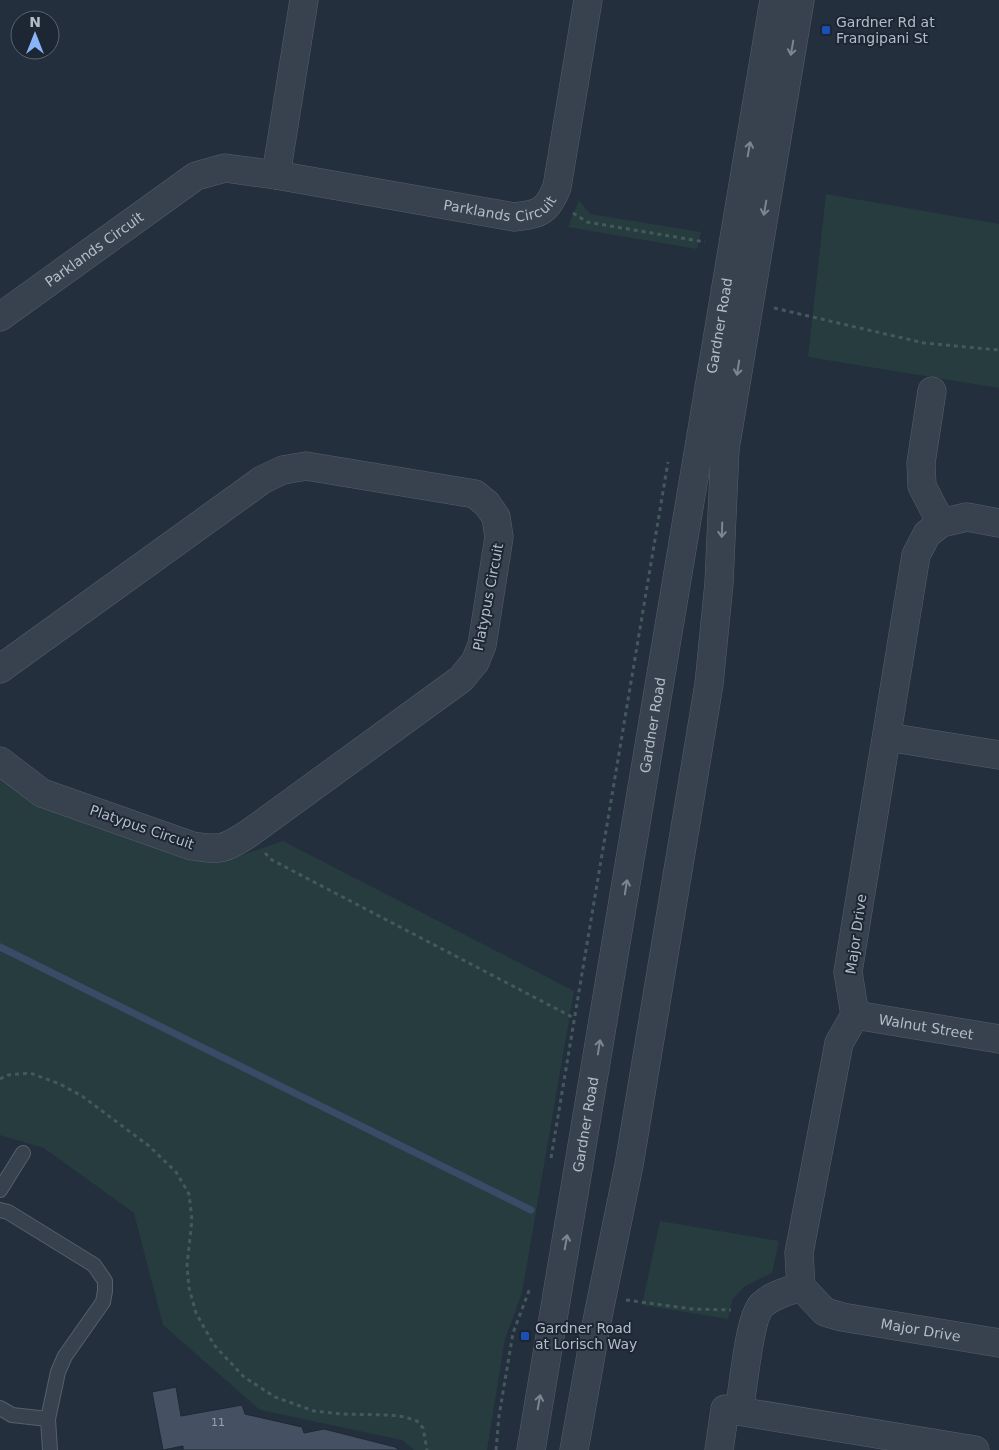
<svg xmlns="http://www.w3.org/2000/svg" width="999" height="1450" viewBox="0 0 999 1450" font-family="'DejaVu Sans',sans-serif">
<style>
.green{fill:#263c3f}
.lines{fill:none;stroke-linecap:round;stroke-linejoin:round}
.stream{stroke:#394c67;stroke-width:7}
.building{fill:#455162;stroke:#1f2835}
.service-casing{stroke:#565f6c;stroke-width:16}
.minor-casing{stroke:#565f6c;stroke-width:29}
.tertiary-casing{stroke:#565f6c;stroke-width:29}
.path{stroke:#44595c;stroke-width:3;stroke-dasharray:4 4;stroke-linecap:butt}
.service{stroke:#38414e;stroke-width:14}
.minor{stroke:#38414e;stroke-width:28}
.tertiary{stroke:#38414e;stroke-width:28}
.oneway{stroke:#7c8592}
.transit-dot{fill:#1a4fb4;stroke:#1d2633;stroke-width:2}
.labels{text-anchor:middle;stroke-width:4;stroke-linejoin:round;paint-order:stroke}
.number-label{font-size:11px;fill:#98a1af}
.poi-label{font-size:14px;fill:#b4bcc9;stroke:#1d2633;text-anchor:start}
.street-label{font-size:14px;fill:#b4bcc9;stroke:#1d2633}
</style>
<rect width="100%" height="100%" fill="#242f3e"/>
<!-- green -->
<path class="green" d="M826,194L999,224V388L808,357Z
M579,200L590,214L701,232L697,249L568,227Z
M0,775L228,860L283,841L574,991L522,1293L505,1339L487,1450H414L402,1440L260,1410L163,1325L134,1213L44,1148L0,1135Z
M660,1221L779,1241L772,1273L745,1286L732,1300L728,1319L642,1305Z"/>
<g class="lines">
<!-- stream -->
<path class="stream" d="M0,947L531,1210"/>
</g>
<!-- building -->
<path class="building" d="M176,1387L181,1416L242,1405L245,1414L302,1427L304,1433L324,1429L395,1447L399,1450H183V1446L163,1450L152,1392Z"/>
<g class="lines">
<!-- service casing -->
<g class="service-casing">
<path id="service" d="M0,1190L23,1153
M0,1210L8,1212L94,1265L105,1281V1291L103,1302L65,1356L58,1372L48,1419L50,1450
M0,1408L12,1415L48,1419"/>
</g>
<!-- minor casing -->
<g class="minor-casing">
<g id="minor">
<path d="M276,175L304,0"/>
<path id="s1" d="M0,317L196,176L225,168L276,175L514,217C540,214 547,212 557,187L588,0"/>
<path d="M932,391L921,463L922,486L941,523"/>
<path id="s2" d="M999,523L967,517L941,523L927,534L916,555L848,972L855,1015L839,1043L799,1253L801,1287L825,1312L842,1317L999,1343"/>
<path d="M0,669L262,480L283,470L306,466L475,494L487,504L496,517L499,537L482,645L475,662L461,679L248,834C223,850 221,850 192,846L42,793L0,761"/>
<path d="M887,737L999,755"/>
<path id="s3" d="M855,1015L999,1039"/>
<path d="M739,1411C743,1391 749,1317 762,1305C772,1295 788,1291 801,1287"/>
<path d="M719,1450L725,1409L975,1450"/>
</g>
</g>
<!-- tertiary casing -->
<g class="tertiary-casing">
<g id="tertiary">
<path id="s4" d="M531,1450L774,0"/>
<path d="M574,1450L597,1321L629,1165L709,684L719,583L725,449L800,0"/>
</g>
</g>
<!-- path -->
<path class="path" d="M573,213L587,222L705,242
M774,308L924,343L999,350
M265,853L272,860L574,1018
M0,1079L8,1075L30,1073L60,1084L82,1096L149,1146L176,1172L189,1194L192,1220L187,1265L189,1288L196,1313L214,1345L244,1377L275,1397L314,1411L341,1414L389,1415L405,1417L417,1421L423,1428L427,1450
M551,1158L668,462
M626,1300L692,1309L731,1310
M496,1450L499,1416L513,1333L530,1288"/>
<!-- service -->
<use href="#service" class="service"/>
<!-- minor -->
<use href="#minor" class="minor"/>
<!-- tertiary -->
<use href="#tertiary" class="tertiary"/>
</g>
<!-- one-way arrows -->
<defs><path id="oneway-shaft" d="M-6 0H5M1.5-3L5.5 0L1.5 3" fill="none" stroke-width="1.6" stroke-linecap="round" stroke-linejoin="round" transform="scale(1.25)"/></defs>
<g class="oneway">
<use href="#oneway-shaft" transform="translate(792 48) rotate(100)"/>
<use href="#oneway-shaft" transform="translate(749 149) rotate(-80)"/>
<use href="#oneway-shaft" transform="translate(765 208) rotate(100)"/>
<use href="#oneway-shaft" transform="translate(738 368) rotate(99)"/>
<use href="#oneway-shaft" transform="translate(722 530) rotate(92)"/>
<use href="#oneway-shaft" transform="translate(626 887) rotate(-81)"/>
<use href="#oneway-shaft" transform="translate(599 1047) rotate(-81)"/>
<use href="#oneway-shaft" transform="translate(566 1242) rotate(-80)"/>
<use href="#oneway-shaft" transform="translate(539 1402) rotate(-80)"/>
</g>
<!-- markers -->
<g class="transit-dot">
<rect x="821" y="25" width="10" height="10" rx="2.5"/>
<rect x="520" y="1331" width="10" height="10" rx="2.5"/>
</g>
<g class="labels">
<!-- number labels -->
<g class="number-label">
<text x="218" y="1426">11</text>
</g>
<!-- poi labels -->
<g class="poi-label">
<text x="836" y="27">Gardner Rd at<tspan x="836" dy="16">Frangipani St</tspan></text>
<text x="535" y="1333">Gardner Road<tspan x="535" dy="16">at Lorisch Way</tspan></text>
</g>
<!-- street labels -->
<g class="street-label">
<text dy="5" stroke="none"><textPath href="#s1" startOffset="552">Parklands Circuit</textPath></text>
<text dy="5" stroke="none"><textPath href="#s1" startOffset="116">Parklands Circuit</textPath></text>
<text dy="5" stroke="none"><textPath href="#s4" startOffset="1140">Gardner Road</textPath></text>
<text transform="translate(488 597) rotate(-79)" y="5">Platypus Circuit</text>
<text dy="5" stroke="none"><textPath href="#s4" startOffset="735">Gardner Road</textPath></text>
<text transform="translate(142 827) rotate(19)" y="5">Platypus Circuit</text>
<text transform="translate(856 934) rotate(-82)" y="5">Major Drive</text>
<text dy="5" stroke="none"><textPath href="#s3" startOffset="72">Walnut Street</textPath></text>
<text dy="5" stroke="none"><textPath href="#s4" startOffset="330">Gardner Road</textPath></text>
<text dy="5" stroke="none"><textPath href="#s2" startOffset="979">Major Drive</textPath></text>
</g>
</g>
<!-- north arrow -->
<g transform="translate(35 35)"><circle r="24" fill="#1d2633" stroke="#59626f"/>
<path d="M0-4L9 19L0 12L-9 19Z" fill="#8ab4f8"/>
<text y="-8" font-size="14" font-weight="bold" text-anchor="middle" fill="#b4bcc9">N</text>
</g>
</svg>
